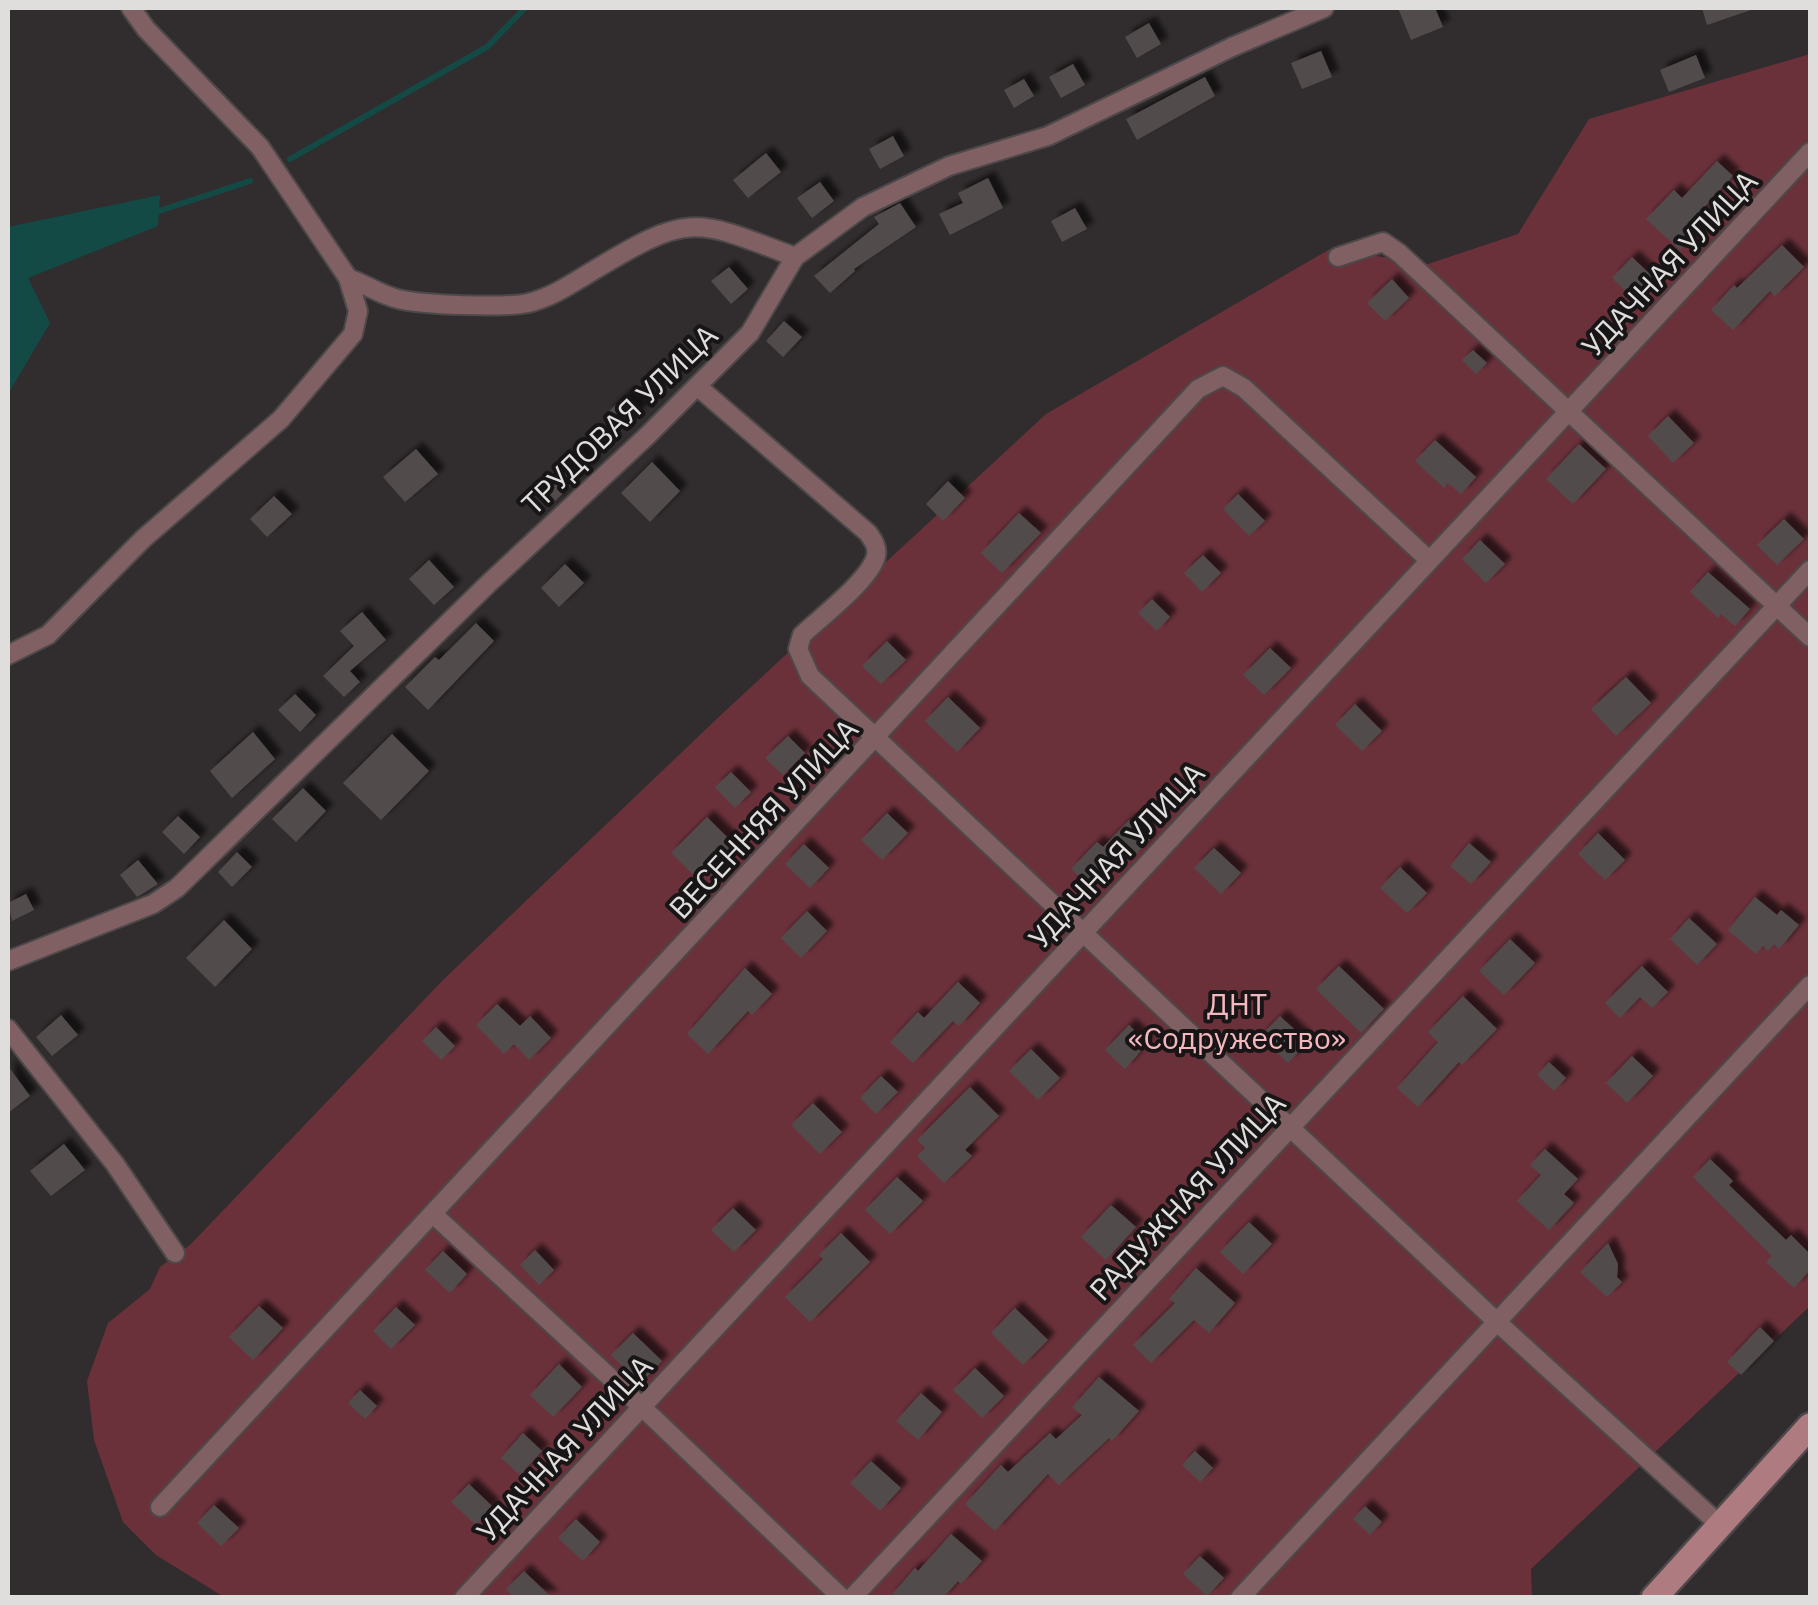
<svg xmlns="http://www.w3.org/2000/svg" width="1818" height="1605" viewBox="0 0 1818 1605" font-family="'IBM Plex Sans',sans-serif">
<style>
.green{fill:#6b313b}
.water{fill:#144a45}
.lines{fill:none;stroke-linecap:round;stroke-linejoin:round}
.stream{stroke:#144a45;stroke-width:6}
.building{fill:#514c4c;filter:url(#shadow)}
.street-casing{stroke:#4d4849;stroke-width:22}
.secondary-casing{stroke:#4d4849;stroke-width:30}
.street{stroke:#806063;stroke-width:18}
.secondary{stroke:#ae7b81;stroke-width:25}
.labels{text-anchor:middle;stroke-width:8;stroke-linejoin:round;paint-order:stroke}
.street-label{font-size:30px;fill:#e0dddd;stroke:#171515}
.park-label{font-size:30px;fill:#f5b6bd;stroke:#171515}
</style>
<defs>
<filter id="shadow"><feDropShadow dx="7" dy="-7" stdDeviation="2.5" flood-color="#0009"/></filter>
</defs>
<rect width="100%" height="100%" fill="#312c2d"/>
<!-- green -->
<path class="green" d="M1810,54V1306L1531,1569L1532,1597H224L156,1555L123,1522L94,1440L87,1381L108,1323L150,1289L160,1267L191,1244L443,980L724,712L1046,414L1330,249L1428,264L1518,234L1589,119Z"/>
<!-- water -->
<path class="water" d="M160,195L158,226L28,278L50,323L8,394V227Z"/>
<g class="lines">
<!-- stream -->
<path class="stream" d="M290,159L487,47L525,8
M159,211L250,181"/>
</g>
<!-- building -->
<path class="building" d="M1398,8H1435L1443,27L1411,40Z
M1702,8H1750L1751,10L1707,25Z
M1149,23L1161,44L1137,58L1125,37Z
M1321,51L1332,77L1302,89L1291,63Z
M1696,55L1705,78L1669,92L1660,70Z
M1073,64L1085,85L1061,98L1049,77Z
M1205,77L1215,96L1137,140L1126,119Z
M1024,79L1034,96L1014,108L1004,90Z
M893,136L904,156L880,169L869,149Z
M766,153L781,172L748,198L733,180Z
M1717,161L1733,176L1699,213L1707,221L1680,250L1646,219L1674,190L1682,198Z
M988,178L1003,208L950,235L939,214L963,203L958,193Z
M820,182L834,201L812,218L797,198Z
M900,203L916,227L854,269L855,271L830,293L814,276L879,224L874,217Z
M1075,208L1087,229L1062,242L1051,221Z
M1782,245L1804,267L1775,296L1770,291L1733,330L1711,310L1734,285L1737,288Z
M1632,257L1656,280L1636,301L1612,278Z
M729,267L748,289L731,304L711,281Z
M1392,279L1409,298L1385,321L1367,303Z
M784,321L802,337L783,357L766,341Z
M1473,350L1487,363L1476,374L1462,360Z
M627,394L642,409L622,430L606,414Z
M1668,416L1694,443L1673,463L1648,436Z
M1435,440L1476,477L1461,494L1448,483L1444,488L1415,461Z
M1579,444L1606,469L1573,504L1546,479Z
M576,446L593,464L554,502L539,487Z
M416,449L438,474L405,502L383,477Z
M652,462L680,491L650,522L621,493Z
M948,481L965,498L943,521L926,504Z
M1238,494L1265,521L1249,536L1223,509Z
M274,496L292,514L267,537L250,519Z
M1019,513L1041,533L1002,573L981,553Z
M1784,519L1804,539L1777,565L1757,545Z
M1480,540L1505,564L1486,583L1462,559Z
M1203,555L1221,573L1202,592L1184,573Z
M429,560L454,587L434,605L409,579Z
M565,564L584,583L559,607L541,588Z
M1708,572L1750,609L1735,626L1721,614L1718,618L1690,592Z
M1152,599L1170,617L1157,631L1138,613Z
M362,612L386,640L350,671L360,682L344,697L323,676L354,646L340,631Z
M476,623L494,641L428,710L405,687L435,657L439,660Z
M887,641L906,660L881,684L862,666Z
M1270,648L1291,668L1264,695L1243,675Z
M1626,677L1651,703L1616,736L1591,709Z
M295,694L316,715L300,732L278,710Z
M948,697L980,728L957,752L925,721Z
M1355,704L1382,731L1362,751L1335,725Z
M253,732L275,759L232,798L210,771Z
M392,734L429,771L381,820L343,783Z
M788,736L805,753L783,775L765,758Z
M731,772L751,792L735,808L715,787Z
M303,788L326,811L296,842L272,819Z
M887,813L908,833L882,860L861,840Z
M178,816L200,837L184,854L162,832Z
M707,817L734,844L699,880L671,853Z
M1129,820L1150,839L1135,855L1129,850L1092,888L1071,869L1097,842L1103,847Z
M1598,833L1625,860L1605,880L1578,854Z
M1469,843L1491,862L1471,884L1450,866Z
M804,844L829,868L810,888L785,864Z
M1214,848L1241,873L1221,894L1194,868Z
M237,852L252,867L232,887L218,872Z
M138,860L158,884L137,897L120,875Z
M1400,867L1427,893L1407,913L1380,888Z
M26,894L34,910L12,921L8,903Z
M1755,897L1777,915L1781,910L1799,925L1779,949L1774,944L1768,951L1763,946L1756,954L1728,930Z
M807,911L827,931L801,958L781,938Z
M1689,918L1717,944L1697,965L1670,939Z
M224,920L252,949L215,987L186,958Z
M1510,939L1535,963L1504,995L1479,971Z
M1339,966L1384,1009L1361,1033L1316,989Z
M1642,966L1668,992L1652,1008L1640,997L1620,1018L1605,1003Z
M745,968L772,994L752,1015L748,1011L708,1054L687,1034Z
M958,982L980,1003L959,1026L953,1021L913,1063L890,1042L918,1012L924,1018Z
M1463,996L1497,1029L1462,1065L1459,1062L1418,1107L1397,1088L1438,1042L1428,1032Z
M497,1004L520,1026L530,1016L551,1038L529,1060L514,1044L504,1054L476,1025Z
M61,1015L78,1035L52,1056L36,1037Z
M1280,1016L1308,1042L1288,1063L1260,1037Z
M1129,1025L1148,1043L1125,1069L1105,1050Z
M436,1027L455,1046L441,1060L422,1041Z
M1031,1049L1060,1078L1038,1100L1009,1071Z
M1632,1056L1653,1076L1627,1103L1606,1083Z
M1549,1062L1566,1078L1554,1091L1537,1075Z
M8,1066L30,1096L8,1113Z
M881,1076L898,1092L876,1114L860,1098Z
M970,1087L999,1116L965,1150L972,1156L944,1183L917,1156L925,1148L917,1140Z
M813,1103L842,1132L820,1154L791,1125Z
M64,1144L85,1170L51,1196L30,1171Z
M1545,1149L1578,1179L1564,1194L1574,1203L1549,1230L1517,1201L1541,1175L1530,1165Z
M1710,1159L1733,1181L1729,1185L1786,1240L1791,1235L1810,1254V1270L1794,1288L1766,1262L1772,1256L1693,1177Z
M897,1177L923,1201L890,1234L865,1210Z
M1111,1205L1136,1227L1106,1260L1081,1237Z
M733,1208L756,1230L734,1252L711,1230Z
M1249,1222L1272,1244L1243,1274L1220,1252Z
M841,1233L870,1262L810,1322L785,1297L823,1259L819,1255Z
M1608,1243L1618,1264L1617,1277L1622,1282L1607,1297L1580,1272Z
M535,1250L554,1270L539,1285L520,1265Z
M443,1251L467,1274L450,1293L425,1270Z
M1196,1268L1235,1303L1209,1333L1194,1320L1151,1363L1133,1345L1175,1303L1169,1299Z
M259,1306L283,1328L253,1360L229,1337Z
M396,1307L415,1325L391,1349L373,1331Z
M1015,1308L1048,1340L1023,1365L991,1333Z
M1760,1327L1774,1341L1741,1375L1727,1362Z
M633,1333L662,1361L640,1384L611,1355Z
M559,1364L582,1387L553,1417L530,1395Z
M975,1368L1004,1396L982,1418L953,1390Z
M1099,1377L1139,1411L1112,1441L1109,1438L1059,1485L1048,1474L995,1531L965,1504L1001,1465L1008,1472L1050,1433L1056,1439L1082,1415L1072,1407Z
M360,1390L377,1406L365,1419L348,1403Z
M921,1393L942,1412L918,1440L896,1421Z
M523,1433L542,1451L520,1475L501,1458Z
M1195,1451L1213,1468L1200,1482L1182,1465Z
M871,1461L901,1488L880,1511L850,1483Z
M469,1484L493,1507L476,1525L451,1502Z
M214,1505L239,1528L221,1546L197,1523Z
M1365,1506L1382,1522L1370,1535L1353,1519Z
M576,1519L600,1542L583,1561L558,1538Z
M951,1534L982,1561L961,1584L958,1581L943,1598H889L915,1568L918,1571Z
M1200,1556L1224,1578L1207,1596L1183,1574Z
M524,1571L552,1598H515L506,1589Z"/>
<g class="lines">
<!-- street casing -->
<g class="street-casing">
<path id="street" d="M1338,257L1383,242L1399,253L1810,637
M348,278C365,284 381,295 398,299C423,305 503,308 528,303C553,297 574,282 596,269C690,212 696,219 795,257
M697,386L868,533C873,540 878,547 876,556C870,580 821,617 802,635L798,649L810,676L1497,1322L1721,1526
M8,655L48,635L143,539L281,419L353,334L358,311L348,278L260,147L146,29L131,8
M8,961L153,904L177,888L488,584L648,435L750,333L795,257L863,207L949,166L1048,136L1232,47L1324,8
M8,1029L115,1164L175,1253
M433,1214L642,1407L842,1598
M160,1507L1198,389L1223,376L1244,388L1429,560
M464,1598L1810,152
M852,1598L1810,570
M1240,1598L1810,985"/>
</g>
<!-- secondary casing -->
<g class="secondary-casing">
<path id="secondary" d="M1654,1598L1810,1426"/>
</g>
<!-- street -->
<use href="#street" class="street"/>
<!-- secondary -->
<use href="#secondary" class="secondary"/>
</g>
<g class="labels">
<!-- street labels -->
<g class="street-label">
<text transform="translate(1670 264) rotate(-47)" y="10">УДАЧНАЯ УЛИЦА</text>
<text transform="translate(620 420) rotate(-44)" y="10">ТРУДОВАЯ УЛИЦА</text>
<text transform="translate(764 819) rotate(-47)" y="10">ВЕСЕННЯЯ УЛИЦА</text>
<text transform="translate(1117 856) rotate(-47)" y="10">УДАЧНАЯ УЛИЦА</text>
<text transform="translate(1188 1197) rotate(-47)" y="10">РАДУЖНАЯ УЛИЦА</text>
<text transform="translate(565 1449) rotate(-47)" y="10">УДАЧНАЯ УЛИЦА</text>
</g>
<!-- park labels -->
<g class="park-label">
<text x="1237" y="1015">ДНТ<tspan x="1237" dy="34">«Содружество»</tspan></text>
</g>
</g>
<!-- border -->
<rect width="1818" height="1605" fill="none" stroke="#e0dddd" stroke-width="20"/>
</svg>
